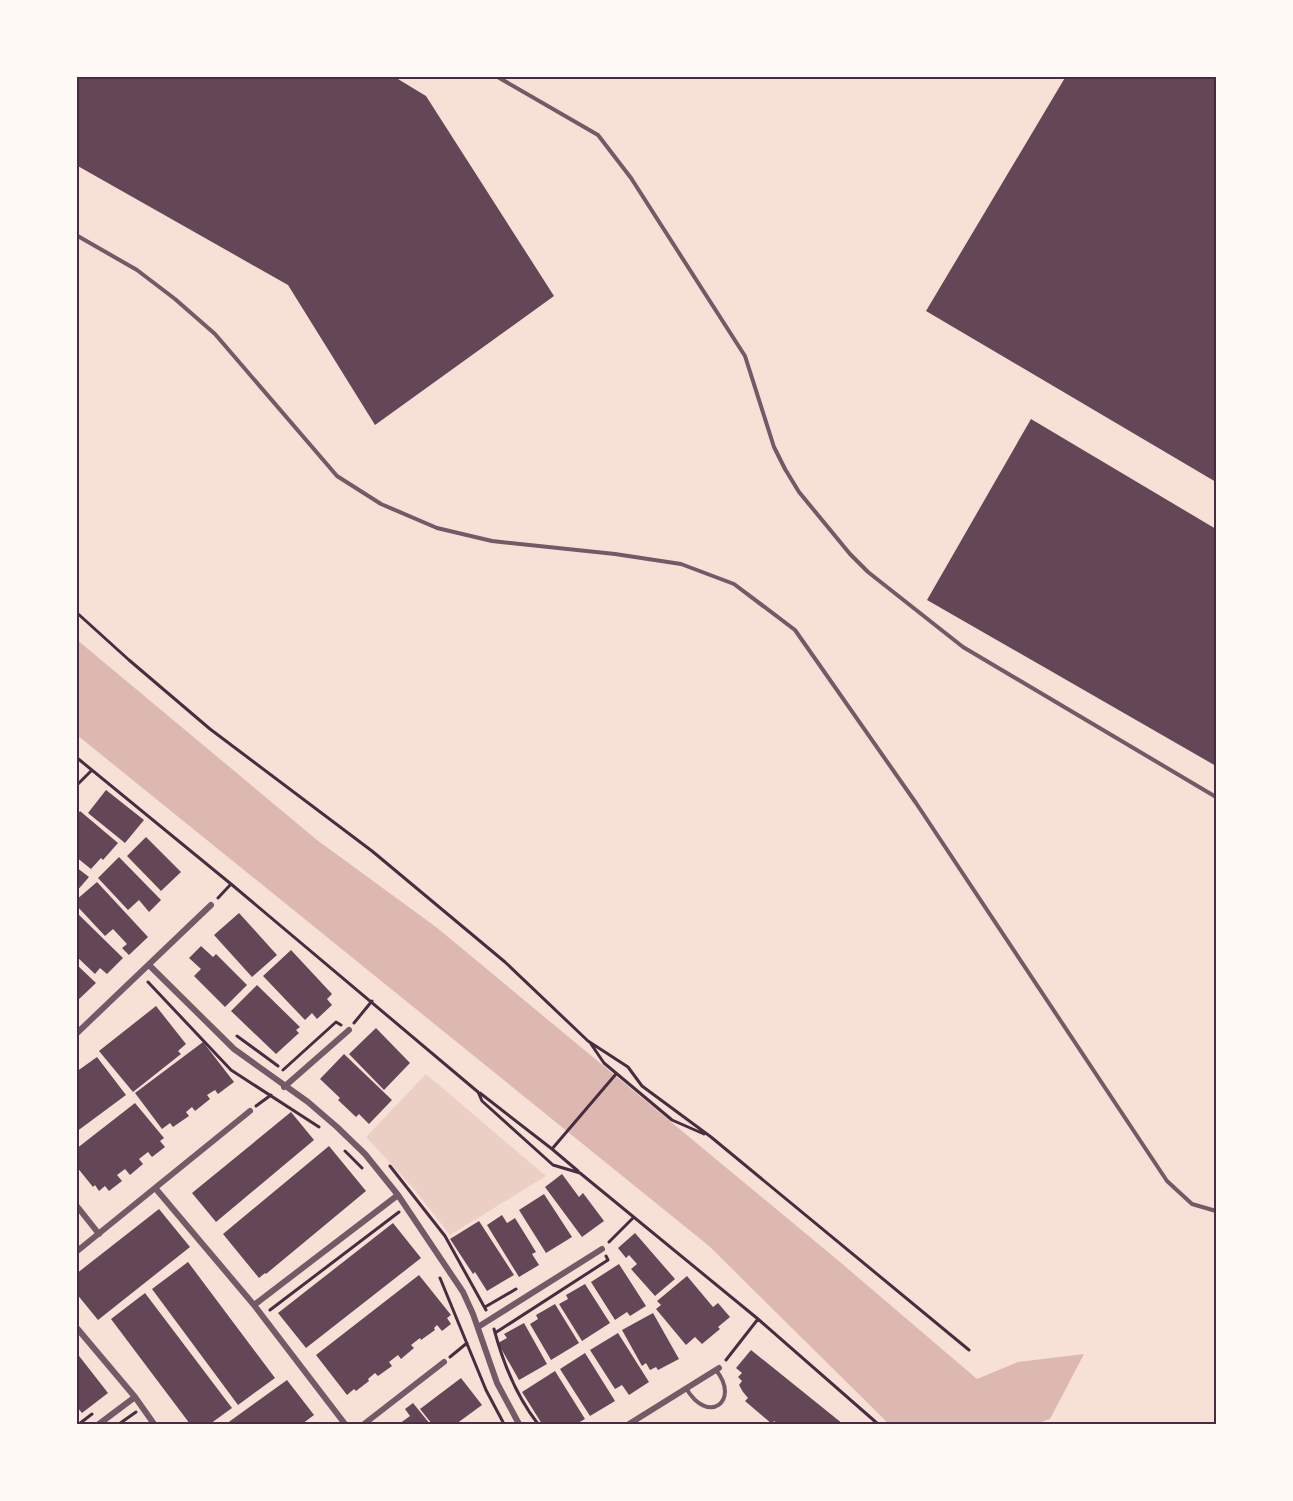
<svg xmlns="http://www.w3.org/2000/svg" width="1293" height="1501" viewBox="0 0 1293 1501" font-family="'Titillium Web',sans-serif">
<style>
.green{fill:#ebcfc5}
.water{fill:#dcb8b0}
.building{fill:#644757}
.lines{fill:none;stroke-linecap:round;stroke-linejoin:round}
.path{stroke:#4a2c40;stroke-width:3}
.service{stroke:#755966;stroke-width:4}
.minor{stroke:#755966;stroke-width:6}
.neatline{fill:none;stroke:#4a2c40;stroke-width:2}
</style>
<rect width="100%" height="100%" fill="#f7e1d7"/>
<!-- green -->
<path class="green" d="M426,1074L546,1176L450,1235L414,1189L366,1137Z"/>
<!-- water -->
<path class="water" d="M76,639L317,840L436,927L840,1262L977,1379L1018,1362L1084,1354L1050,1419L1035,1424H889L709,1246L77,735Z"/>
<!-- building -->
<path class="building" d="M76,76H393L426,96L554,296L375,425L288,285L76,165Z
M1066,76H1216V482L926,311Z
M1031,419L1216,529V766L927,600Z
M106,790L144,820L125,843L88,813Z
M80,811L118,843L103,860L101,858L91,869L76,857V816Z
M146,837L181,872L161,891L127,856Z
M119,857L161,900L149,912L139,900L128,910L98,878Z
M76,867L89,877L76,892Z
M97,882L148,937L129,955L122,948L127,944L113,929L105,936L76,905V900Z
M76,912L123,958L107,974L100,968L95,974L76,956Z
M239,913L277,955L252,977L214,935Z
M201,946L213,957L216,954L247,985L225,1007L194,976L201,969L189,958Z
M291,950L332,994L327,999L332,1005L317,1019L312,1013L305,1020L263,976Z
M76,964L96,983L76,1002Z
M257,985L300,1027L296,1030L299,1033L276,1054L231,1011Z
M156,1006L186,1044L178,1051L181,1054L133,1092L99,1051Z
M376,1028L410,1063L384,1090L349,1054Z
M203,1042L234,1082L218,1094L215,1090L207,1095L210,1099L195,1111L192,1107L186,1112L189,1116L173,1127L170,1123L162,1129L135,1093Z
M344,1054L392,1100L369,1124L359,1114L356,1117L338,1100L340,1098L320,1079Z
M97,1057L126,1095L76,1132V1072Z
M135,1103L164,1138L160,1141L165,1147L152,1157L148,1152L139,1159L143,1164L130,1175L125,1169L117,1175L122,1181L109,1191L105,1186L99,1191L95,1185L93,1187L76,1166V1149Z
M291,1112L314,1140L216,1222L192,1193Z
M329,1146L366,1191L266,1274L265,1273L259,1278L223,1234Z
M562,1174L579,1197L583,1193L604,1221L582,1237L545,1187Z
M544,1194L572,1237L546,1253L519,1210Z
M159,1209L190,1247L98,1320L76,1293V1274Z
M502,1215L507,1223L515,1218L536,1252L532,1254L539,1265L519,1277L487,1225Z
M479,1221L514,1275L487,1291L475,1272L473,1274L450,1239Z
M393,1223L421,1258L306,1348L278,1313Z
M635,1233L675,1279L655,1296L631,1269L637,1264L629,1255L626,1258L618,1248Z
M188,1262L275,1378L238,1405L152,1289Z
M619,1264L646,1306L630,1316L627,1312L615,1320L591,1282Z
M419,1275L451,1315L447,1318L451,1324L442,1331L437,1325L434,1328L435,1330L421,1340L420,1338L411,1345L414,1348L401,1359L398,1355L389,1362L392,1366L378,1376L375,1373L368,1379L369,1381L356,1391L354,1389L347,1395L316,1355Z
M687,1276L713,1307L718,1303L730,1317L718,1327L720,1329L702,1344L695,1337L686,1345L656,1309L661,1305L657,1301Z
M585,1284L610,1323L582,1341L559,1304L568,1299L566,1295Z
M145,1293L232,1408L210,1424H190L111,1319Z
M555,1304L579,1343L551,1360L530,1324L538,1319L536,1315Z
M653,1313L679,1359L658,1370L656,1367L650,1370L646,1363L642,1366L622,1330Z
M524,1323L547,1364L519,1380L498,1343L507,1338L504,1334Z
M618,1333L649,1382L629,1395L622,1385L615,1389L590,1350Z
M751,1350L843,1424H778L774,1421L772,1424L745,1401L748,1398L743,1392L739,1385L742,1381L738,1377L742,1373L736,1368Z
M76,1352L108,1393L82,1413L76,1406Z
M585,1353L615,1401L590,1416L560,1369Z
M555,1371L585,1419L576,1424H542L522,1392Z
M461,1378L482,1405L456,1424H432L420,1409Z
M287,1380L314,1415L302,1424H226Z
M413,1403L430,1424H399L410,1416L405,1409Z"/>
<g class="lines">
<!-- path -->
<path class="path" d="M76,612L129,660L210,729L372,851L505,962L588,1041L628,1067L642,1086L711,1137L969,1350
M76,757L231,884L478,1092L482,1101L553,1165L580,1173L758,1319L878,1424
M76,786L92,770
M218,898L231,884
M148,982L231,1070L319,1127
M354,1023L372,1001
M237,1036L278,1066
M591,1044L604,1063L672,1120L704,1134
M283,1070L336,1022L341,1025
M480,1093L552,1149L578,1171
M256,1106L271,1095
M552,1149L616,1074
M345,1151L362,1168
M390,1166L445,1236L486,1310
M609,1242L633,1218
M440,1278L486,1390L504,1424
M485,1307L516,1289
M270,1310L399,1212
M494,1329C503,1363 517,1397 538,1424
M495,1333L608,1260L606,1256
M450,1357L467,1343
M726,1360L758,1319
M79,1424L92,1414
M119,1424L136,1412"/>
<!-- service -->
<path class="service" d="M496,76L598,135L631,178L745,356L774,447L785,469L799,492L850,554L868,572L963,647L1216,797
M76,235L137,270L175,299L215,334L337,476L381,504L437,528L492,541L615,554L681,564L734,584L795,630L916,803L1167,1181L1192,1204L1216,1211
M686,1388C708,1426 741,1401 716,1370"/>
<!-- minor -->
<path class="minor" d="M150,966L234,1049L308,1102L337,1127L365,1154L398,1195L463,1292L473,1314L497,1383L519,1424
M76,1034L211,905
M284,1087L349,1030
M156,1189L254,1305L345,1424
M76,1205L99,1234
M76,1252L250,1111
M254,1305L398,1195
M76,1327L135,1397L154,1424
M478,1327L602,1249
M99,1424L135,1397
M364,1424L444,1362
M629,1424L719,1368"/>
</g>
<!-- border -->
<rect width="1293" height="1501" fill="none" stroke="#fffaf5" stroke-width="156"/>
<rect x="78" y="78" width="1137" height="1345" class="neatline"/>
</svg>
